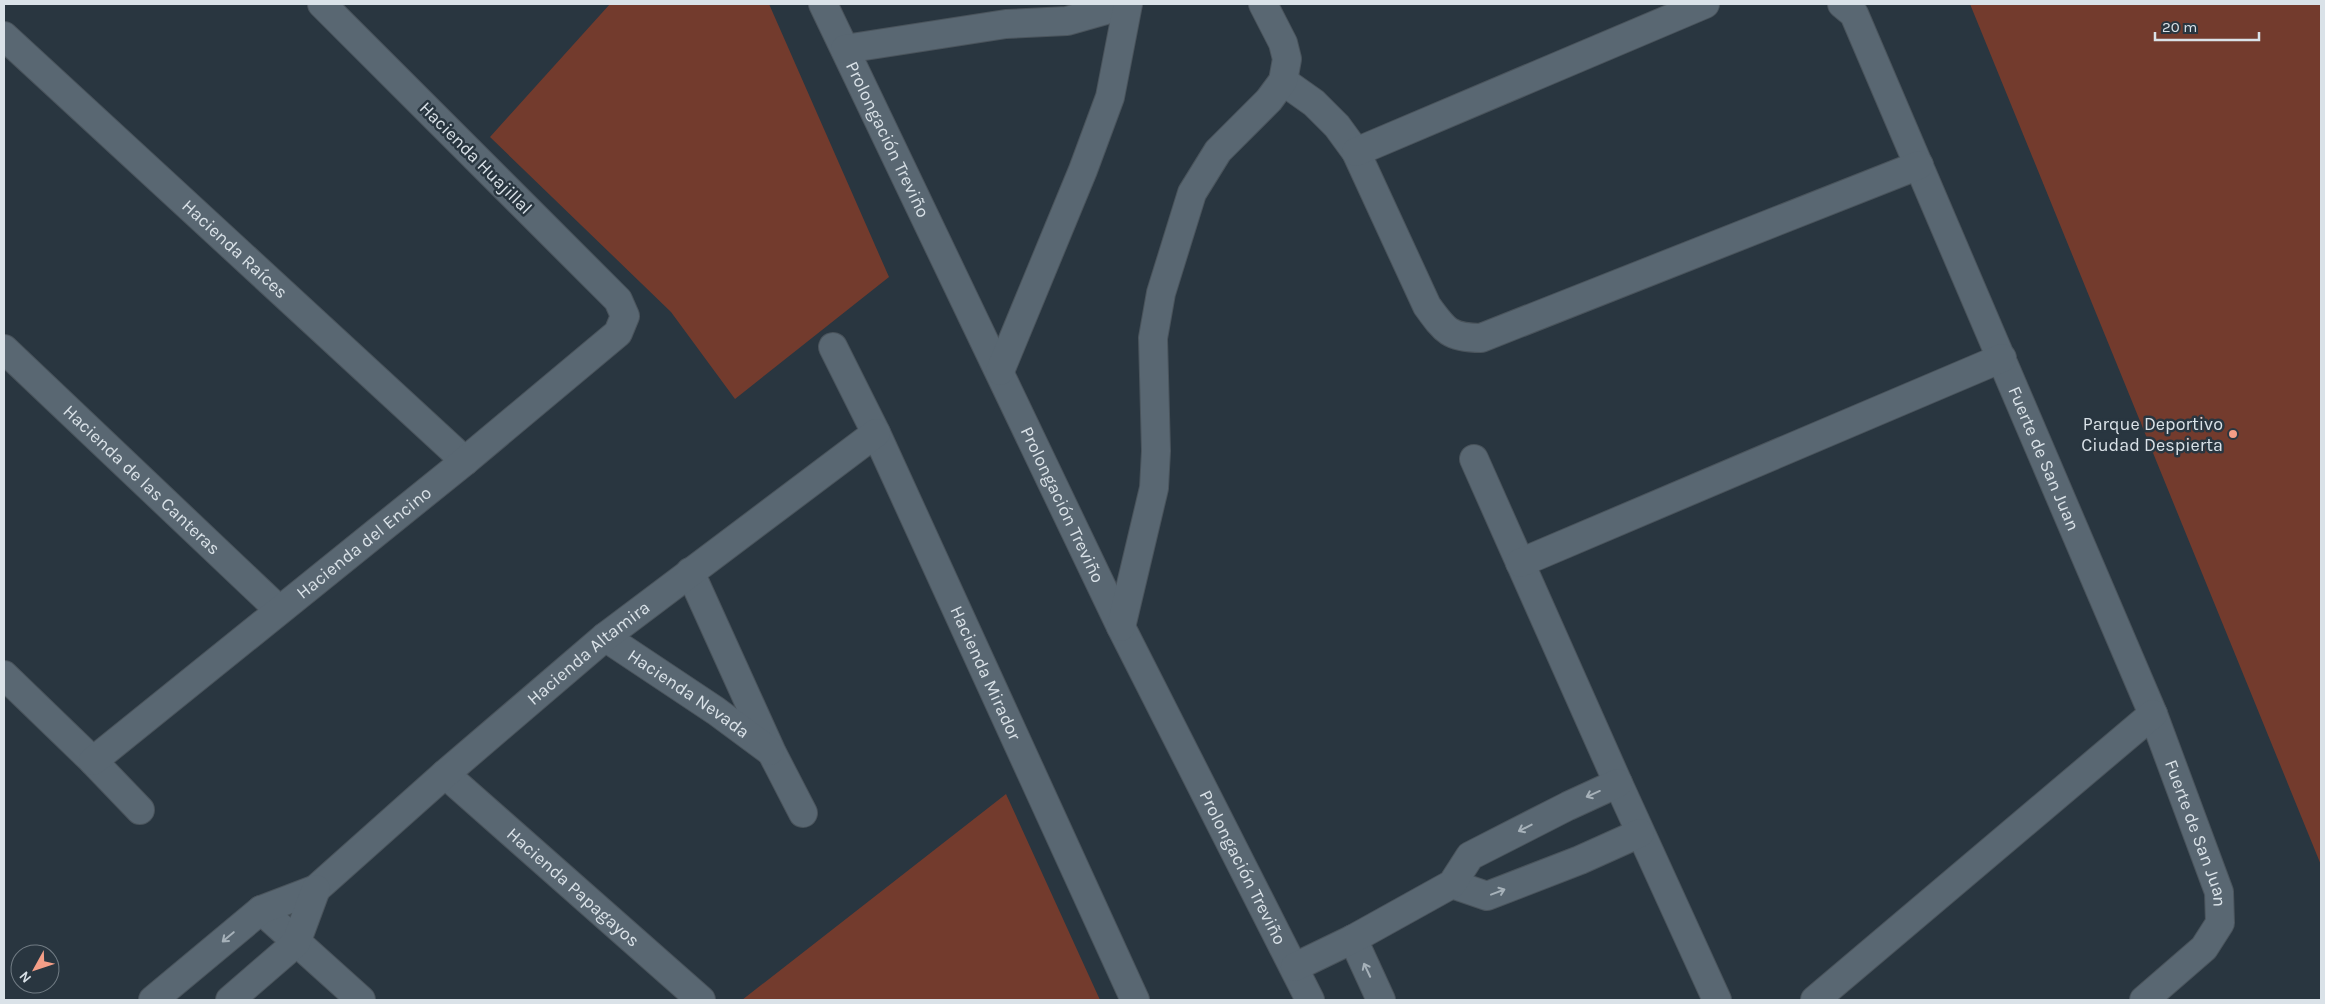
<svg xmlns="http://www.w3.org/2000/svg" width="2325" height="1004" viewBox="0 0 2325 1004" font-family="Karla,sans-serif">
<style>
.green{fill:#733b2d}
.lines{fill:none;stroke-linecap:round;stroke-linejoin:round}
.minor-casing{stroke:#4a545c;stroke-width:30}
.minor{stroke:#596772;stroke-width:28}
.oneway{stroke:#a6b1b9}
.poi-dot{fill:#f49e87;stroke:#293640;stroke-width:2}
.labels{text-anchor:middle;stroke-width:5;stroke-linejoin:round;paint-order:stroke}
.street-label{font-size:18px;fill:#dae2e8;stroke:#293640}
.poi-label{font-size:18px;fill:#dae2e8;stroke:#293640;text-anchor:end}
</style>
<rect width="100%" height="100%" fill="#293640"/>
<!-- green -->
<path class="green" d="M610,4H769L889,277L735,399L671,312L490,137Z
M1970,4H2321V865Z
M1006,794L1100,1000H742Z"/>
<g class="lines">
<!-- minor casing -->
<g class="minor-casing">
<g id="minor">
<path id="s1" d="M823,4L1121,627L1310,1000"/>
<path id="s2" d="M1842,4L1854,14L2153,714L2219,892L2220,923L2204,948L2144,1000"/>
<path id="s3" d="M4,36L465,461"/>
<path d="M845,49L1006,24L1067,21L1127,4"/>
<path d="M1283,81L1314,103L1337,126L1356,152L1427,306C1445,331 1450,338 1481,338L1919,165"/>
<path d="M1356,152L1705,4"/>
<path id="s4" d="M833,347L876,433L1135,1000"/>
<path id="s5" d="M4,349L279,610"/>
<path d="M1000,371L1083,170L1110,97L1128,4"/>
<path d="M1474,459L1618,783L1717,1000"/>
<path d="M1520,563L2002,358"/>
<path d="M690,572L772,753L803,813"/>
<path d="M1121,627L1154,488L1156,451L1153,338L1161,293L1192,193L1218,151L1269,100L1283,81L1287,59L1283,43L1263,4"/>
<path id="s6" d="M605,637L716,711L770,751"/>
<path d="M4,675L93,761L140,810"/>
<path id="s7" d="M93,761L465,461L618,333L625,316L618,300L322,4"/>
<path id="s8" d="M445,774L701,1000"/>
<path d="M1452,884L1487,896L1580,860L1640,833"/>
<path d="M261,910L361,1000"/>
<path d="M1353,939L1381,1000"/>
<path d="M1295,967L1353,939L1452,884L1470,856L1568,806L1618,783"/>
<path id="s9" d="M153,1000L261,910L316,889L445,774L605,637L876,433"/>
<path d="M230,1000L296,943L316,889"/>
<path d="M1815,1000L2153,714"/>
</g>
</g>
<!-- minor -->
<use href="#minor" class="minor"/>
</g>
<!-- one-way arrows -->
<defs><path id="oneway-shaft" d="M-6 0H5M1.5-3L5.5 0L1.5 3" fill="none" stroke-width="1.6" stroke-linecap="round" stroke-linejoin="round" transform="scale(1.25)"/></defs>
<g class="oneway">
<use href="#oneway-shaft" transform="translate(1593 794) rotate(156)"/>
<use href="#oneway-shaft" transform="translate(1525 828) rotate(153)"/>
<use href="#oneway-shaft" transform="translate(1498 892) rotate(-21)"/>
<use href="#oneway-shaft" transform="translate(228 937) rotate(140)"/>
<use href="#oneway-shaft" transform="translate(1367 970) rotate(-115)"/>
</g>
<!-- markers -->
<circle class="poi-dot" cx="2233" cy="434" r="5"/>
<g class="labels">
<!-- street labels -->
<g class="street-label">
<text dy="6" stroke="none"><textPath href="#s1" startOffset="150">Prolongación Treviño</textPath></text>
<text transform="translate(476 158) rotate(45)" y="6">Hacienda Huajillal</text>
<text dy="6" stroke="none"><textPath href="#s3" startOffset="314">Hacienda Raíces</textPath></text>
<text dy="6" stroke="none"><textPath href="#s2" startOffset="499">Fuerte de San Juan</textPath></text>
<text dy="6" stroke="none"><textPath href="#s5" startOffset="190">Hacienda de las Canteras</textPath></text>
<text dy="6" stroke="none"><textPath href="#s1" startOffset="555">Prolongación Treviño</textPath></text>
<text dy="6" stroke="none"><textPath href="#s7" startOffset="348">Hacienda del Encino</textPath></text>
<text dy="6" stroke="none"><textPath href="#s9" startOffset="560">Hacienda Altamira</textPath></text>
<text dy="6" stroke="none"><textPath href="#s4" startOffset="360">Hacienda Mirador</textPath></text>
<text dy="6" stroke="none"><textPath href="#s6" startOffset="101">Hacienda Nevada</textPath></text>
<text dy="6" stroke="none"><textPath href="#s2" startOffset="904">Fuerte de San Juan</textPath></text>
<text dy="6" stroke="none"><textPath href="#s1" startOffset="960">Prolongación Treviño</textPath></text>
<text dy="6" stroke="none"><textPath href="#s8" startOffset="171">Hacienda Papagayos</textPath></text>
</g>
<!-- poi labels -->
<g class="poi-label">
<text x="2223" y="430">Parque Deportivo<tspan x="2223" dy="21">Ciudad Despierta</tspan></text>
</g>
</g>
<!-- border -->
<rect width="2325" height="1004" fill="none" stroke="#dae2e8" stroke-width="10"/>
<!-- north arrow -->
<g transform="translate(35 969) rotate(230)"><circle r="24" fill="#293640" stroke="#707b83"/>
<path d="M0-4L9 19L0 12L-9 19Z" fill="#f49e87"/>
<text y="-8" font-size="14" font-weight="bold" text-anchor="middle" fill="#dae2e8">N</text>
</g>
<!-- scale -->
<path d="M2155 32v8h104v-8" fill="none" stroke="#dae2e8" stroke-width="2.5"/>
<text x="2162" y="32" font-size="15" fill="#dae2e8" stroke="#293640" stroke-width="4" paint-order="stroke">20 m</text>
</svg>
